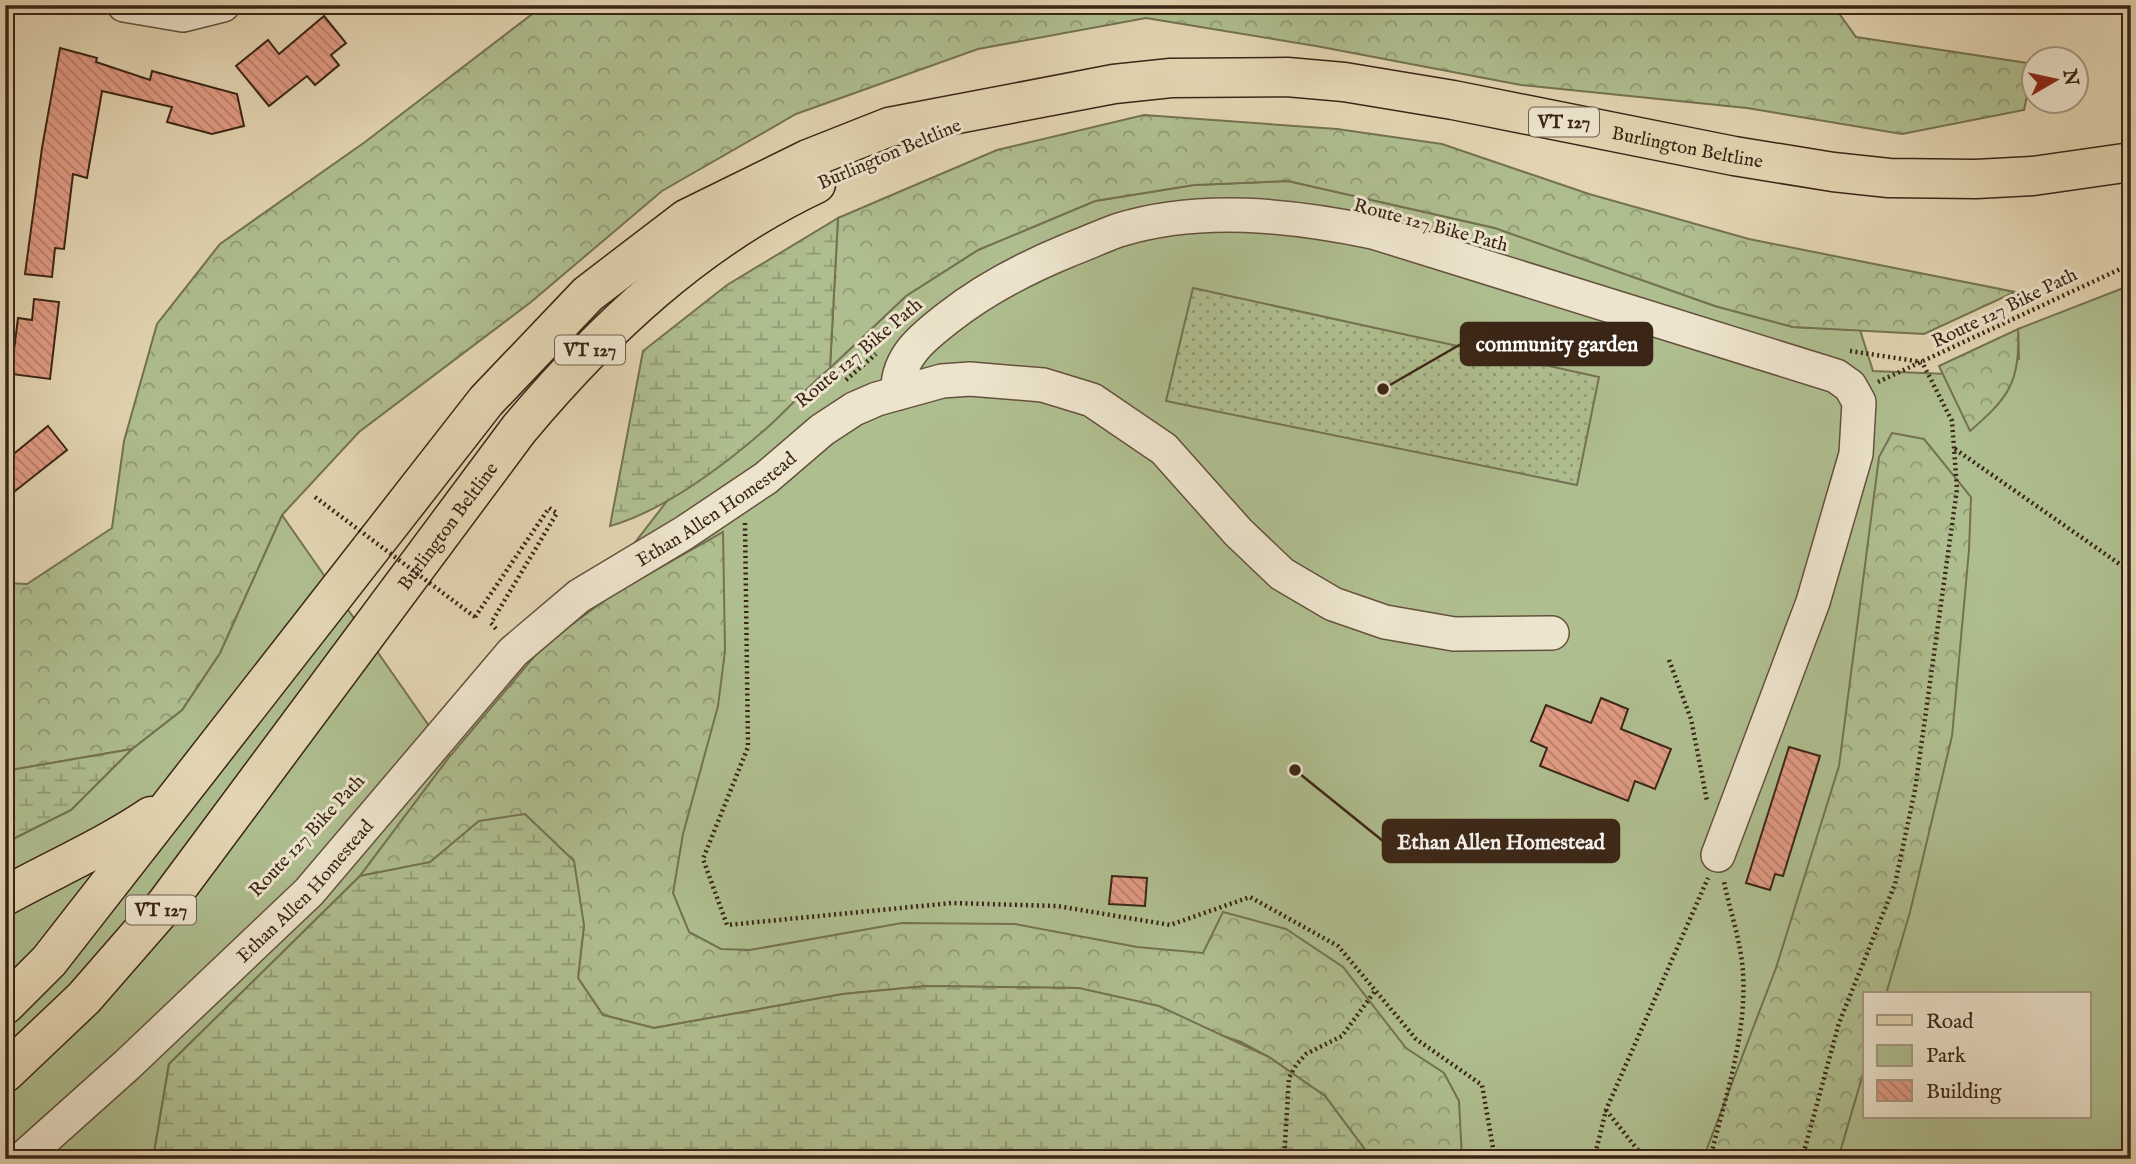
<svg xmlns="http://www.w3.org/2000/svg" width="2136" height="1164" viewBox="0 0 2136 1164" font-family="'IM FELL English',serif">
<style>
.green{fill:#afbe8f;stroke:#747252;stroke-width:2;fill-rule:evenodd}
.forest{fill:url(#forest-crowns);stroke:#747252;stroke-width:2}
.wetland{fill:url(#wetland-marsh);stroke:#747252;stroke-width:2}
.garden{fill:url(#garden-dots);stroke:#747252;stroke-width:2}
.building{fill:url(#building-back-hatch);stroke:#3a2516;stroke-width:2}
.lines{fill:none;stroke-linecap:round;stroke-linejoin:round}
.minor-casing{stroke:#64513d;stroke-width:36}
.major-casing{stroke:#3a2516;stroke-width:41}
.path{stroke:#3a2516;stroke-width:4.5;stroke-dasharray:2 3.5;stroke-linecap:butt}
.minor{stroke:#ede4cd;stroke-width:33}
.major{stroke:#e3d5b2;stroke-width:38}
.path-bridge{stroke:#3a2516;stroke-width:4.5;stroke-dasharray:2 3.5;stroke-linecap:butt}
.labels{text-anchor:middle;stroke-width:6;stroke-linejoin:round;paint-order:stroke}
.shield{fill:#ede4cd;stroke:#705e4d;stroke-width:2}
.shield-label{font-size:18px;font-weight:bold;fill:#3a2516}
.street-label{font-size:19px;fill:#3a2516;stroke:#ede4cd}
.leader{fill:none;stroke:#3a2516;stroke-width:2.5}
.callout-dot{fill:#3a2516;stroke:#ede4cd;stroke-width:2.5}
.callout{fill:#3a2516;stroke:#3a2516;stroke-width:2.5}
.callout-label{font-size:21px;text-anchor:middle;font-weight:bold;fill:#fff}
</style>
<defs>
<pattern id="forest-crowns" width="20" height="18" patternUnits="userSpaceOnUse" patternTransform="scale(1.75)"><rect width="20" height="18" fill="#afbe8f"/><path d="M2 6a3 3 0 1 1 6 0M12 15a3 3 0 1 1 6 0" fill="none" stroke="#8f9a74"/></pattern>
<pattern id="wetland-marsh" width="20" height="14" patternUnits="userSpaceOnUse" patternTransform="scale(1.75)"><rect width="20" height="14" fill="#afbe8f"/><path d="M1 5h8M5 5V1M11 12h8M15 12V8" fill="none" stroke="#8f9a74"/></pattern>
<pattern id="garden-dots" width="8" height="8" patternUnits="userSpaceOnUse" patternTransform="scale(1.75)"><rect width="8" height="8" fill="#afbe8f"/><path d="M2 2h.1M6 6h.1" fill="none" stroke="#8f9a74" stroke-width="1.8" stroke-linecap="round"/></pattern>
<pattern id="building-back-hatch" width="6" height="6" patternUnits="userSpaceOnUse" patternTransform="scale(1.75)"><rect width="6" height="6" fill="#e29b84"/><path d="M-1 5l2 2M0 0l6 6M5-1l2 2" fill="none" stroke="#b87e6b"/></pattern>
</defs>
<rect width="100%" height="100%" fill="#e3d5b2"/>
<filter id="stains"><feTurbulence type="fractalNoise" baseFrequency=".00286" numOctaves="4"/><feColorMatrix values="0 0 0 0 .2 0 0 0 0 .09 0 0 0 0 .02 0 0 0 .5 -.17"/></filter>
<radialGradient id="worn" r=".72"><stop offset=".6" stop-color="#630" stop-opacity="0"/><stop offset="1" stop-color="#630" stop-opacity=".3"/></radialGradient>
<!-- green -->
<path class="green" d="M1288,181L1495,228L1715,306L1793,327L1860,330L1873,371L1948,374L2019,359L2018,329L2131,285V1159H178L345,918L684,479L846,353L906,296L978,250L1095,201L1194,185ZM1865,994H2089V1117H1865Z
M282,515L450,756L360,876L169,1064L153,1159H5V843L71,810L132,749L182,710L220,653Z"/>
<!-- forest -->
<path class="forest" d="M544,5H1833L1856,37L2034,64L2024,110L1902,134L1747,108L1521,85L1316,46L1146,18L978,49L796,114L662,191L531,302L359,432L282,515L220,653L182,710L132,749L5,771V583L27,584L112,528L124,441L157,324L220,244L365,142Z
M1144,115L1337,129L1442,144L1589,194L1749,239L2015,292L1924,334L1793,327L1715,306L1495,228L1288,181L1194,185L1095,201L978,250L906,296L830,368L838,218L997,150Z
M2018,329C2020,383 2009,397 1970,431L1939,366Z
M1892,433L1924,439L1971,497L1969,550L1952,736L1910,912L1886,994H1865V1067L1838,1159H1703L1776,968L1839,766L1879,457Z
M723,532L725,651L718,706L683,834L673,893L689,932L721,949L750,950L902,923L1015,924L1137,947L1203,953L1223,912L1286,929L1343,967L1406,1048L1444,1073L1459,1101L1462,1159H1372L1325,1096L1269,1057L1241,1042L1079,988L926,986L843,994L654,1028L603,1015L578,978L584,925L479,821L430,863L360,876L450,756L544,645L612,595Z"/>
<!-- wetland -->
<path class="wetland" d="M838,218L830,368C807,387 789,408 768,427C726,464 664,511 610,526L643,351L727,285Z
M132,749L71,810L5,843V771Z
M525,814L574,861L584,925L578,978L603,1015L654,1028L843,994L926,986L1079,988L1159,1006L1269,1057L1325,1096L1372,1159H153L169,1064L360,876L430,862L479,821Z"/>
<!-- garden -->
<path class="garden" d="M1193,288L1599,377L1577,485L1166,401Z"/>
<!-- building -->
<path class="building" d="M324,16L346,43L331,55L339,65L315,85L307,76L269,106L236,66L268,40L279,54Z
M60,48L97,58L96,62L150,80L152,71L237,94L244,126L212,134L167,122L172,107L102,91L87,178L73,174L64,249L55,248L52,277L25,274L42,148Z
M34,299L59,302L50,379L11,374L18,318L32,320Z
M48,426L67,450L5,499V461Z
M1601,698L1628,709L1621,729L1671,749L1655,789L1635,781L1628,801L1540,766L1547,748L1531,741L1546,705L1591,723Z
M1789,747L1820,756L1783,876L1775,874L1770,890L1746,883Z
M1112,876L1147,878L1145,906L1109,904Z"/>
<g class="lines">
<!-- minor casing -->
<g class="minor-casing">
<g id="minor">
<path d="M124,5L183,15L223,5"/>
<path d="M898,393C896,358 923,337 949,317C986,288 1025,268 1069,250C1085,244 1102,236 1119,230C1200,205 1290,215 1373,232L1836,376L1850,386L1859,402L1856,454L1813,602L1718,855"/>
<path id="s1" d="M22,1159L127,1065L309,892L513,652L579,596L684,533L766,478L822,430L854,409L877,399L942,381L970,379L1043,385L1092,400L1164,449L1238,532L1282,574L1333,604L1385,622L1454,634L1552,633"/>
</g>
</g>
<!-- major casing -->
<g class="major-casing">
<g id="major">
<path d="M5,896C54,869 105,847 151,816"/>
<path id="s2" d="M5,1005L49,961L486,401L588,294L686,219L808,159L889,127L1114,84L1171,78L1287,77L1344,82L1453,100L1734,156L1833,172L1889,178L1976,179L2033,176L2131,162"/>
<path id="s3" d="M5,1073L84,998L165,905L519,429C602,330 697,240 816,184"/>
</g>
</g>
<!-- path -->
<path class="path" d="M1850,351L1922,362
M846,380L876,354
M1878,382L2131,264
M1955,449L2131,572
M745,523L748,747L703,859L727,925L952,903L1057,906L1170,925L1250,897L1338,946L1416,1039L1482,1085L1495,1159
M475,617L549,508L557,513L491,623L497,630
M1669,660L1691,719L1707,801
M1606,1110L1645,1159
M1284,1159L1289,1078L1296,1065L1306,1054L1342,1036L1375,991
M1594,1159L1606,1110L1708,878
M1710,1159C1725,1098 1747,1035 1743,972C1741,942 1730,911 1724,882
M1802,1159L1839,1023L1895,884L1915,790L1957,489L1952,421L1922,362"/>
<!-- minor -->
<use href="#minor" class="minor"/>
<!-- major -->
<use href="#major" class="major"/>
<!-- path-bridge -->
<path class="path-bridge" d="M315,497L475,617"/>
</g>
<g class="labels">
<!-- shield labels -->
<g class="shield">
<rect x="1529" y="107.5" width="70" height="29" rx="5"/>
<rect x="555" y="335.5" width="70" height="29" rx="5"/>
<rect x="126" y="895.5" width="70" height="29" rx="5"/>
</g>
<g class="shield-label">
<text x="1564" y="128">VT 127</text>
<text x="590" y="356">VT 127</text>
<text x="161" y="916">VT 127</text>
</g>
<!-- street labels -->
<g class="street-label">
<text dy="7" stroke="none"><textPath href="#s2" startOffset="2076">Burlington Beltline</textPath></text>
<text transform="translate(889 153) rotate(-23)" y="7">Burlington Beltline</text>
<text transform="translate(1431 224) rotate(15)" y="7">Route 127 Bike Path</text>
<text transform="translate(2004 307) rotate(-26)" y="7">Route 127 Bike Path</text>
<text transform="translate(858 352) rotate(-40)" y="7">Route 127 Bike Path</text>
<text dy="7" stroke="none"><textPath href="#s1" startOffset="956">Ethan Allen Homestead</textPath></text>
<text dy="7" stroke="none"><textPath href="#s3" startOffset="705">Burlington Beltline</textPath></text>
<text transform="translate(306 835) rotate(-47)" y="7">Route 127 Bike Path</text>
<text dy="7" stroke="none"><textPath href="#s1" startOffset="390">Ethan Allen Homestead</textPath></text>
</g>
</g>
<!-- callouts -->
<path class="leader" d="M1383 389L1461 344M1295 770L1383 841"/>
<g class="callout-dot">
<circle cx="1383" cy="389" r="7"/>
<circle cx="1295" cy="770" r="7"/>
</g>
<g class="callout">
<rect x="1461" y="323" width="191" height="42" rx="7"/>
<rect x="1383" y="820" width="236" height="42" rx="7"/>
</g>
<g class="callout-label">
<text x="1557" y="351">community garden</text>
<text x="1501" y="849">Ethan Allen Homestead</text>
</g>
<!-- margin -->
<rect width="2136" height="1164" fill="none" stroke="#e3d5b2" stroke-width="28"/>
<rect x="7" y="7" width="2122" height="1150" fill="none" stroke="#3a2516" stroke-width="3.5"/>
<rect x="14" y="14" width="2108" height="1136" fill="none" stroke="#3a2516" stroke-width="2"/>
<!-- legend -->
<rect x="1863" y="992" width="228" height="126" fill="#ede4cd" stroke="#a59884" stroke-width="2"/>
<rect x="1877" y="1015" width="35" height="10" fill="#e3d5b2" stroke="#a59884" stroke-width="2"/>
<text x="1926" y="1028" font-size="21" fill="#3a2516">Road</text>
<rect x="1877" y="1045" width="35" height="21" fill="#afbe8f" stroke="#a59884" stroke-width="2"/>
<text x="1926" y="1062" font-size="21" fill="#3a2516">Park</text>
<rect x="1877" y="1080" width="35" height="21" fill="url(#building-back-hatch)" stroke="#a59884" stroke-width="2"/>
<text x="1926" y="1098" font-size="21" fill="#3a2516">Building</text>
<!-- north arrow -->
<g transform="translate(2055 80) rotate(81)"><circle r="33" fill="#ede4cd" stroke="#a59884" stroke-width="2"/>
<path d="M0-5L12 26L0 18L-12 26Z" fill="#8f2418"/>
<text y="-10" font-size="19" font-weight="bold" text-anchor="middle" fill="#3a2516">N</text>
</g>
<rect width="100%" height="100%" filter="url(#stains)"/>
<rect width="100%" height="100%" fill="url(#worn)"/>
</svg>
